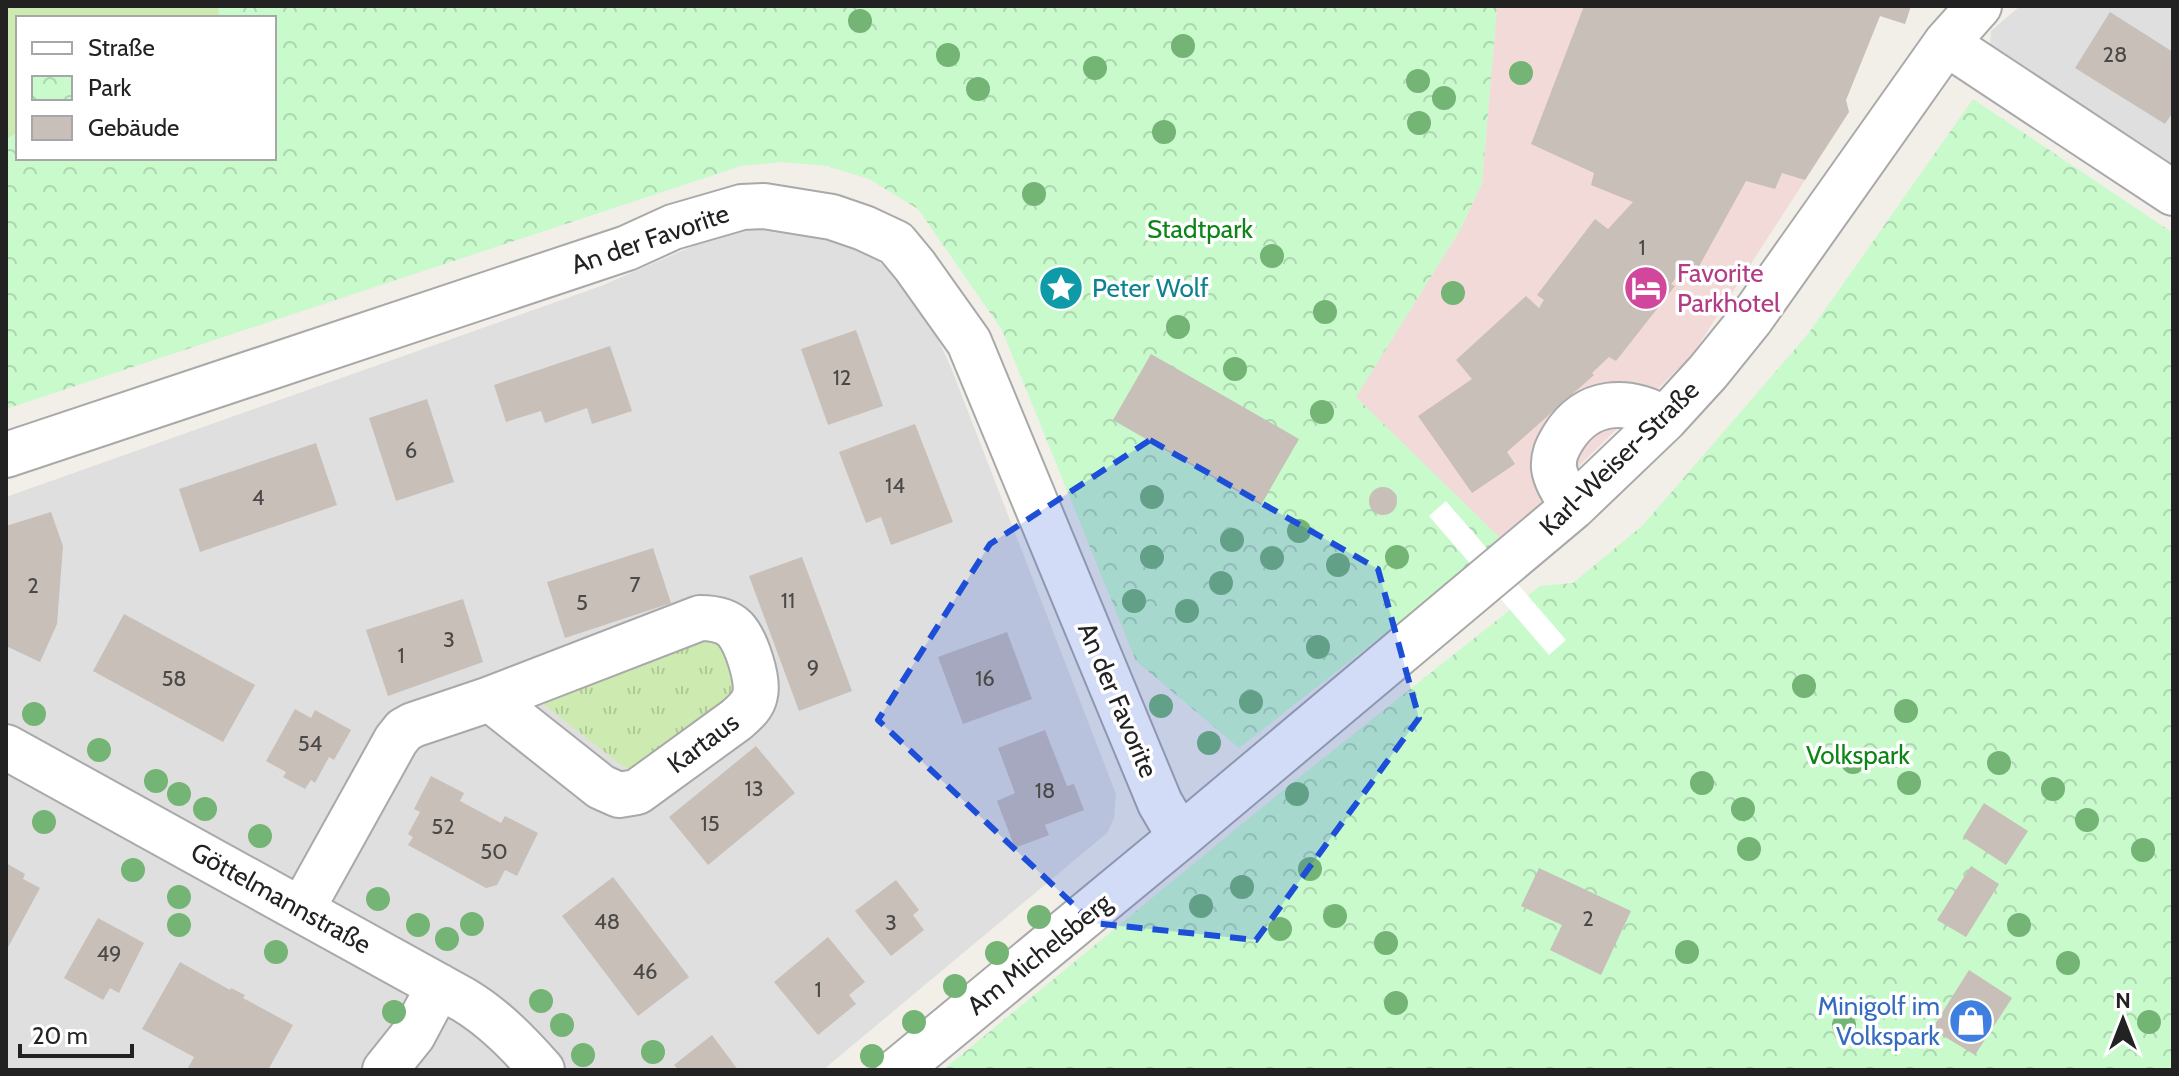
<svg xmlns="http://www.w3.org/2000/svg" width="2179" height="1076" viewBox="0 0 2179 1076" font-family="Cabin,sans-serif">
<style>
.residential{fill:#e0dfdf}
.commercial{fill:#f2dad9}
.grass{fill:url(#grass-tufts)}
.park{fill:url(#park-crowns);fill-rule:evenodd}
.garden{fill:#cdebb0}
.pier{fill:#fff}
.building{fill:#c7bfb8}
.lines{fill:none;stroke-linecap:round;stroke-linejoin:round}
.minor-casing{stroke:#a9a9a9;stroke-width:48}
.minor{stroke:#fff;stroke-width:44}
.tree{fill:#74b475}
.marked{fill:#1d4ed8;fill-opacity:0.2;stroke:#1d4ed8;stroke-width:6;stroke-dasharray:16 10;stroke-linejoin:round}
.labels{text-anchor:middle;stroke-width:7;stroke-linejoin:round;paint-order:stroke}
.number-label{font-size:22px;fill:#4b4948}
.park-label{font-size:26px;fill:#0c8416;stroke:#fff}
.street-label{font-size:26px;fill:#222;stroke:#fff}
.hotel-label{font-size:26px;fill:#b23c85;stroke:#fff;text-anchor:start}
.culture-label{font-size:26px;fill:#0d838f;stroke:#fff;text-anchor:start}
.shop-label{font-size:26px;fill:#366cbe;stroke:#fff;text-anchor:end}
</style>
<defs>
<pattern id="grass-tufts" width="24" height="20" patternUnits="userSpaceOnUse" patternTransform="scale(2)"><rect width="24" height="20" fill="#cdebb0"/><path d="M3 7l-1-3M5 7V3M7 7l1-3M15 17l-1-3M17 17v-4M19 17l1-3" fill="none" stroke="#b0c997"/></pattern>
<pattern id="park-crowns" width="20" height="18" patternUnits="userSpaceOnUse" patternTransform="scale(2)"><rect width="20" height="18" fill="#c8facc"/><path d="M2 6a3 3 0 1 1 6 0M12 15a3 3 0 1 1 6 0" fill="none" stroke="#acd6af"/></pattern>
</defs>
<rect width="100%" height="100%" fill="#f2efe9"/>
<!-- residential -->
<path class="residential" d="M2020,6H2173V173L1990,47L1991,31Z
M755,219L866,249L895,277L927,316L950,365L1116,794L1114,818L1107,833L823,1070H6V497L601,286Z"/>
<!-- commercial -->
<path class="commercial" d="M1497,6H1911L1905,24L1880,16L1846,100L1849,112L1692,355L1503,541L1355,398L1460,230L1482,183Z"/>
<!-- grass -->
<path class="grass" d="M706,637L724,647L738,695L635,771L621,765L537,699Z"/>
<!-- park -->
<path class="park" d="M6,6H1497L1482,183L1460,230L1356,397L1503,541L1239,748L1136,661L1002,330L918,209L869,179L827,166L781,162L741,166L6,409ZM18,18H274V158H18Z
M1973,99L2173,233V1070H943L1282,791L1540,586L1573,583L1643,525L1808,334Z"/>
<!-- garden -->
<path class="garden" d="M6,6H218L219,18H18V132L6,139Z"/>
<!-- pier -->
<path class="pier" d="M1446,501L1566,640L1549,655L1429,516Z"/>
<!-- building -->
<path class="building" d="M1584,6H1911L1905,24L1880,16L1846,100L1849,112L1805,180L1782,173L1775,189L1746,181L1697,270L1687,265L1671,284L1675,286L1616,361L1609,357L1592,373L1594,375L1507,452L1515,464L1472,493L1418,416L1472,379L1456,360L1526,296L1539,308L1544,300L1537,295L1595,219L1608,229L1633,202L1591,185L1594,173L1531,144Z
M2110,12L2173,52V112L2165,124L2075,68Z
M856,330L883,406L828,425L801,349Z
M610,346L632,411L592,424L587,408L545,423L541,411L506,422L494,385Z
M1151,354L1299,439L1261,505L1113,420Z
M427,399L454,482L396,501L369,418Z
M915,424L953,522L891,545L881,517L866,523L839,452Z
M316,443L337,505L200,552L179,489Z
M1369 501a14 14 0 1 1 28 0a14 14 0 1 1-28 0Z
M51,512L63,546L57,624L40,662L6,646V526Z
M653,548L671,603L565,638L547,582Z
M802,557L852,691L799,711L749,576Z
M463,599L483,662L388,696L366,630Z
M124,614L255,685L223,742L93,671Z
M1007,632L1032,699L963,724L938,657Z
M295,709L311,718L315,710L351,730L334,760L329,757L315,783L311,780L305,789L283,777L286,772L266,761Z
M1045,730L1067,786L1074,784L1084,810L1045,825L1049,835L1015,848L997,801L1015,793L998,748Z
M756,746L795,793L708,865L669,817Z
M431,776L464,793L460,801L501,823L505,816L538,833L517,876L505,870L497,885L486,888L408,845L413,837L408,834L420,812L414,809Z
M1984,803L2028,831L2006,865L1963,837Z
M6,863L25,874L23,879L40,888L6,951Z
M1971,866L1999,884L1966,937L1937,920Z
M1539,868L1631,911L1601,975L1550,950L1562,925L1521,906Z
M613,877L689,977L638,1016L562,916Z
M896,880L919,910L913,915L924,930L891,956L855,911Z
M98,918L144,943L119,993L110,988L103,1000L64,978Z
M828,937L865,982L849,995L856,1004L818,1035L774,982Z
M180,962L230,990L231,988L245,995L243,998L293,1025L268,1070H192L188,1068L194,1057L142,1029Z
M1969,970L2012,998L1975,1055L1932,1029Z
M712,1035L738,1070H679L674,1065Z"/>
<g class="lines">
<!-- minor casing -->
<g class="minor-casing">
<path id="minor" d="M1946,43L2173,193
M6,455L627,248L673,227L742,207L764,206L832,217L864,228L896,243L915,266L969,342L1160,803L1180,837
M1573,507C1566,495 1556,482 1554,468C1553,456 1557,448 1563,438C1587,399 1627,397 1665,419
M6,747L464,1000C494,1018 519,1044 542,1070
M302,909L396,740L404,730L413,725L490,699L601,787L619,795L637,792L736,720C744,713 753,706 755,695C759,679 746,641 735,629C726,620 712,618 700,618L490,699
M385,1070L413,1035L439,986
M898,1070L1180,837L1573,507L1665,419L1708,372L1750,320L1946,43L1979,6"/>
</g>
<!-- minor -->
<use href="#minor" class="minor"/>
</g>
<!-- trees -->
<g class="tree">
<circle cx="860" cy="21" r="12"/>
<circle cx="1183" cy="46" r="12"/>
<circle cx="948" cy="55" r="12"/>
<circle cx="1095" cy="68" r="12"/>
<circle cx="1521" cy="73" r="12"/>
<circle cx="1418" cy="81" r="12"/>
<circle cx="978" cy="89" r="12"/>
<circle cx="1444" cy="98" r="12"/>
<circle cx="1419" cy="123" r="12"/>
<circle cx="1164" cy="132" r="12"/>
<circle cx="1034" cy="194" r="12"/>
<circle cx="1272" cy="256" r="12"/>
<circle cx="1453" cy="293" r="12"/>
<circle cx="1325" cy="312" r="12"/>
<circle cx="1178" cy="327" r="12"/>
<circle cx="1235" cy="369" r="12"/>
<circle cx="1322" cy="412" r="12"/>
<circle cx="1152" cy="497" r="12"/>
<circle cx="1299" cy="531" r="12"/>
<circle cx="1232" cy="540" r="12"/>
<circle cx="1152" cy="557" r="12"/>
<circle cx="1397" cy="557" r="12"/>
<circle cx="1272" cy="558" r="12"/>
<circle cx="1338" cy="565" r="12"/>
<circle cx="1221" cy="583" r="12"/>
<circle cx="1134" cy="601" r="12"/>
<circle cx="1187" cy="611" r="12"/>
<circle cx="1318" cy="647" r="12"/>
<circle cx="1804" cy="686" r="12"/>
<circle cx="1251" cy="702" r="12"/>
<circle cx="1161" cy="706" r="12"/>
<circle cx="1906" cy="711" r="12"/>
<circle cx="34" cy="714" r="12"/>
<circle cx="1209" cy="743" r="12"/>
<circle cx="99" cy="750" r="12"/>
<circle cx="1853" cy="762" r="12"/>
<circle cx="1999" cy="763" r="12"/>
<circle cx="156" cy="781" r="12"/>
<circle cx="1702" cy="783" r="12"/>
<circle cx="1909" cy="783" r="12"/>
<circle cx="2053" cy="789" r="12"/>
<circle cx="179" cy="794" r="12"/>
<circle cx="1297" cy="794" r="12"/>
<circle cx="205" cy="809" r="12"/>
<circle cx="1743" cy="809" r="12"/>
<circle cx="2087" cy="820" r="12"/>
<circle cx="44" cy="822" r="12"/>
<circle cx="260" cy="836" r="12"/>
<circle cx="1749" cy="849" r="12"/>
<circle cx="2143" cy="850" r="12"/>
<circle cx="1310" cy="869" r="12"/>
<circle cx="133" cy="870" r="12"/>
<circle cx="1242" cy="887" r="12"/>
<circle cx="179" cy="897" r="12"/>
<circle cx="378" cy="899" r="12"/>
<circle cx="1201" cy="906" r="12"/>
<circle cx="1335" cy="916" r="12"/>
<circle cx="1039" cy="917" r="12"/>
<circle cx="472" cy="924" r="12"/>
<circle cx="179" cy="925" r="12"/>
<circle cx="418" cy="925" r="12"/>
<circle cx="2019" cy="925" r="12"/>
<circle cx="1280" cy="929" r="12"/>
<circle cx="447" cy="939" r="12"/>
<circle cx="1386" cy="943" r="12"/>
<circle cx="276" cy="952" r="12"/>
<circle cx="1687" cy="952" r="12"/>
<circle cx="997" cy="953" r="12"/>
<circle cx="2068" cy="963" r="12"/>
<circle cx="955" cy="986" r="12"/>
<circle cx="541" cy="1001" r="12"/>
<circle cx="1396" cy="1003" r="12"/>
<circle cx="394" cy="1012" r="12"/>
<circle cx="914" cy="1022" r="12"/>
<circle cx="2149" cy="1022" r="12"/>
<circle cx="562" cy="1025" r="12"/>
<circle cx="1844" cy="1025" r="12"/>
<circle cx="653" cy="1052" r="12"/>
<circle cx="583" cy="1055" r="12"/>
<circle cx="872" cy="1056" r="12"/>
</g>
<!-- marked area -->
<path class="marked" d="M1150,440L1378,569L1419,718L1256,940L1093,923L878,720L990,544Z"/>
<!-- icons -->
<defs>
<g id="sight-disc" transform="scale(2.3)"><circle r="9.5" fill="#0f9aa8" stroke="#fff"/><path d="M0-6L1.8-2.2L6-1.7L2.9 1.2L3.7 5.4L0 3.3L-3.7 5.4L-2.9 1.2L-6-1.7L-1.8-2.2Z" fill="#fff"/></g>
<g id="hotel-disc" transform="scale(2.3)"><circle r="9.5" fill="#d1479c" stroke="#fff"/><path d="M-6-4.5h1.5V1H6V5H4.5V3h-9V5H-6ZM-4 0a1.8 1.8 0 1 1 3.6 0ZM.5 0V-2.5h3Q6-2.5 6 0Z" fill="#fff"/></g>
<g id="shop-disc" transform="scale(2.3)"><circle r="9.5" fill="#3f7fe0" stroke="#fff"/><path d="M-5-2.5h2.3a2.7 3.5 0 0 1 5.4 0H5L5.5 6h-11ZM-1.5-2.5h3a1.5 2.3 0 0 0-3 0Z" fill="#fff"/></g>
</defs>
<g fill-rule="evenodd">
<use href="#sight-disc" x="1061" y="288"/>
<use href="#hotel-disc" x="1646" y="288"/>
<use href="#shop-disc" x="1971" y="1021"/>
</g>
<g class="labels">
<!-- number labels -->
<g class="number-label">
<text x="2115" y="62">28</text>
<text x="1642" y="255">1</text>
<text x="842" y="385">12</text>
<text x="411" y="458">6</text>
<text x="895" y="493">14</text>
<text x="258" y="505">4</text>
<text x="635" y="592">7</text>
<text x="33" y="593">2</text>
<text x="788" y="608">11</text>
<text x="582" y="610">5</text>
<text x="449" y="647">3</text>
<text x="401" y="663">1</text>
<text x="813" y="675">9</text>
<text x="174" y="686">58</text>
<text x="985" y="686">16</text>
<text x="310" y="751">54</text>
<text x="754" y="796">13</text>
<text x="1045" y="798">18</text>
<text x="710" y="831">15</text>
<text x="443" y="834">52</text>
<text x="494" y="859">50</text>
<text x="1588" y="926">2</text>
<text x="607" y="929">48</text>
<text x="891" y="930">3</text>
<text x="109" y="961">49</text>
<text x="645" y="979">46</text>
<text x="818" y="997">1</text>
</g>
<!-- park labels -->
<g class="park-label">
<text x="1200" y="238">Stadtpark</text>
<text x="1858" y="764">Volkspark</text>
</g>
<!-- street labels -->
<g class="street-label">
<text transform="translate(650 239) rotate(-19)" y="9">An der Favorite</text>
<text transform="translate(1619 458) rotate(-44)" y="9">Karl-Weiser-Straße</text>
<text transform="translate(1118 700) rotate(67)" y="9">An der Favorite</text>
<text transform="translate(703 743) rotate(-37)" y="9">Kartaus</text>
<text transform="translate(281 898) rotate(29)" y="9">Göttelmannstraße</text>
<text transform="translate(1039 954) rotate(-39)" y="9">Am Michelsberg</text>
</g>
<!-- hotel labels -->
<g class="hotel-label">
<text x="1677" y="282">Favorite<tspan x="1677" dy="30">Parkhotel</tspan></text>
</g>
<!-- culture labels -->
<g class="culture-label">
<text x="1092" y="297">Peter Wolf</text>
</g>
<!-- shop labels -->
<g class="shop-label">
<text x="1940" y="1015">Minigolf im<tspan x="1940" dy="30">Volkspark</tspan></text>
</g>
</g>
<!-- border -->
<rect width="2179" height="1076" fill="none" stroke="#222222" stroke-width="16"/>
<!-- legend -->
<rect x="16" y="16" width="260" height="144" fill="#ffffff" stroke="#a7a7a7" stroke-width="2"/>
<rect x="32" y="42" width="40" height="12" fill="#ffffff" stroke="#a7a7a7" stroke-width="2"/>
<text x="88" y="56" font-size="24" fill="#222222">Straße</text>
<rect x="32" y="76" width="40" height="24" fill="url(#park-crowns)" stroke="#a7a7a7" stroke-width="2"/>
<text x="88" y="96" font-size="24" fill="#222222">Park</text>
<rect x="32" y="116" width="40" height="24" fill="#c7bfb8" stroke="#a7a7a7" stroke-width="2"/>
<text x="88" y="136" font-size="24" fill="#222222">Gebäude</text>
<!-- north arrow -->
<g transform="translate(2123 1020)" stroke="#ffffff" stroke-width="6" paint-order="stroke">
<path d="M0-6L14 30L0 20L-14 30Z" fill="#222222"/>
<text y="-12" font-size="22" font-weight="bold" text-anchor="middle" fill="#222222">N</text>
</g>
<!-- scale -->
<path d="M20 1044v12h112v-12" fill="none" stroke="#222222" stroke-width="4"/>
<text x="32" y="1044" font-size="24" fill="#222222" stroke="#ffffff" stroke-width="6" paint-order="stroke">20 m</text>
</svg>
